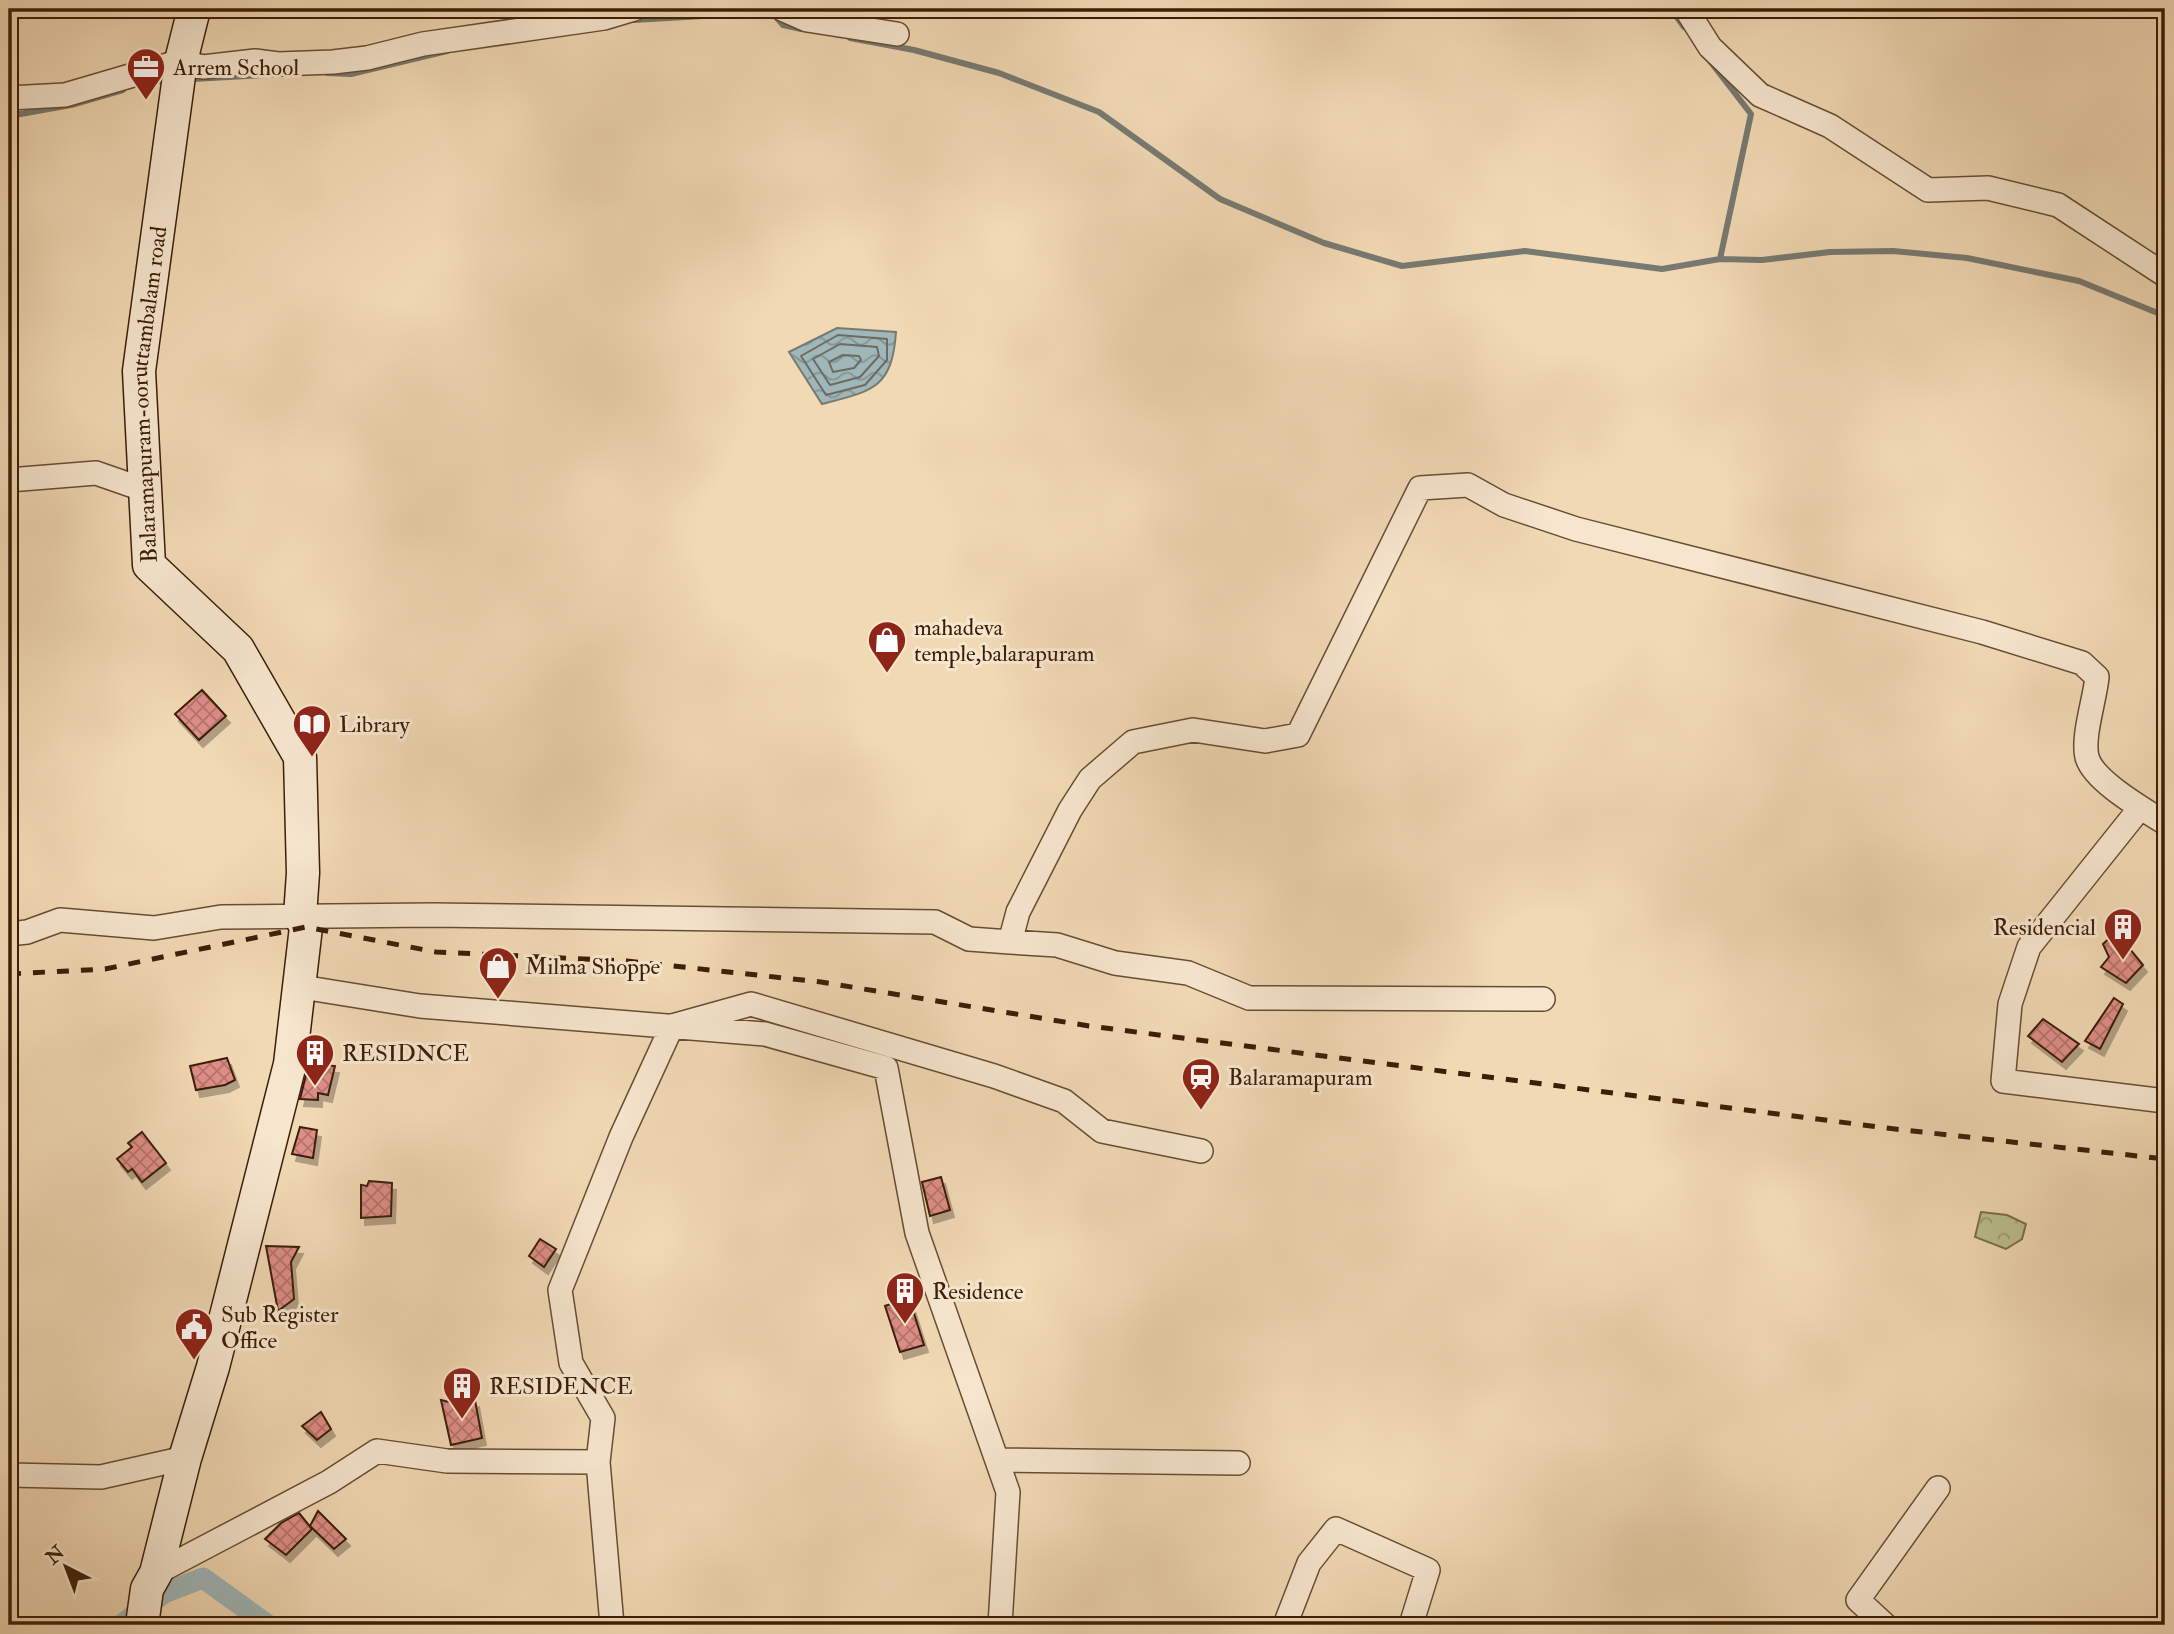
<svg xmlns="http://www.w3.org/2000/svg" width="2174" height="1634" viewBox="0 0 2174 1634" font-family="'IM FELL Double Pica',serif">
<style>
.forest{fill:url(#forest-crowns);stroke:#7b6e4a;stroke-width:2}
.water{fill:url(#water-waves);stroke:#777a71;stroke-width:2}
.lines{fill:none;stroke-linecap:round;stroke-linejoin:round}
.shore{stroke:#6d6a60;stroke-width:2}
.stream{stroke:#777a71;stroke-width:6}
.canal{stroke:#9fb7b8;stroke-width:21}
.building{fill:url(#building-cross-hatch);stroke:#3b1e07;stroke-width:2;filter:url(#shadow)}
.minor-casing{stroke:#684d32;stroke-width:26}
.secondary-casing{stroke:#3b1e07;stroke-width:35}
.minor{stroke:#f6e6ce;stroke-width:23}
.secondary{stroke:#f6e6ce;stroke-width:32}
.rail{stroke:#3b1e07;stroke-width:5;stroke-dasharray:12 12;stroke-linecap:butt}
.labels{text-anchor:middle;stroke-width:6;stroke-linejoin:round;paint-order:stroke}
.poi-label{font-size:23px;fill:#3b1e07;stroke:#f6e6ce;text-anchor:start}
.street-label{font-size:23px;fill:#3b1e07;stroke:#f6e6ce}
</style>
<defs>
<pattern id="forest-crowns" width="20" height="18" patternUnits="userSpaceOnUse" patternTransform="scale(1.75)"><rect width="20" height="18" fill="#bbbf8c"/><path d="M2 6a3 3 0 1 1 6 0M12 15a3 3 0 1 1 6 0" fill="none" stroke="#999b70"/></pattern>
<pattern id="water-waves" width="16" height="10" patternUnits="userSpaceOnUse" patternTransform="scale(1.75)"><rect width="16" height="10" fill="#9fb7b8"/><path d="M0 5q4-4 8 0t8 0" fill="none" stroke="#839494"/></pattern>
<pattern id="building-cross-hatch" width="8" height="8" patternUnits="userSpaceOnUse" patternTransform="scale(1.75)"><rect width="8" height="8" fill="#de8e86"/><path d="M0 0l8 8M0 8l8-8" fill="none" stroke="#b5736c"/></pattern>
<filter id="shadow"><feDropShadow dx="4" dy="7" stdDeviation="0" flood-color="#0004"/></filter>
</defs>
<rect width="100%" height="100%" fill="#f1d9b4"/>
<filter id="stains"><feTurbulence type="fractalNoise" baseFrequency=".00286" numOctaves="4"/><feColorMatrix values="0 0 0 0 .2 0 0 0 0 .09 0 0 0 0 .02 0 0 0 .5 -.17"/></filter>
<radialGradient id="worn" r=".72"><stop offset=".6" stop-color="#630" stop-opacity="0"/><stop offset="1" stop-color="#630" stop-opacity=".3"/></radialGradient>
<!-- forest -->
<path class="forest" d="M1981,1212L2007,1215L2026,1224L2022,1239L2006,1249L1975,1237Z"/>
<!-- water -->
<path class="water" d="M837,328L896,332C892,389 872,391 822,404L789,352Z"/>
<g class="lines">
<!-- shore -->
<path class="shore" d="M838,335L887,339V360L865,385L826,395L801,356Z
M840,344L877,347L879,356L860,377L830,385L813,359Z
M843,355L859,356L861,360L854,368L833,372L829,362Z"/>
<!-- stream -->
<path class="stream" d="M1671,9L1684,27
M634,20L772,12L783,25L801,29
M850,38L914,50L999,73L1099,112L1220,199L1324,243L1402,266L1525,251L1662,269L1720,259L1762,260L1830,252L1893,251L1967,258L2079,281L2165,316
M1710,61L1751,114L1720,259
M327,73L351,74L447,51
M193,79L282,74
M146,83L160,81
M9,116L71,105L123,90"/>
<!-- canal -->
<path class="canal" d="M121,1625L164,1593L203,1578L268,1625"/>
</g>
<!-- building -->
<path class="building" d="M202,690L226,716L199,740L175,714Z
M2112,936L2125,943L2143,965L2126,983L2101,967L2109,957L2103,944Z
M2114,998L2123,1004L2100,1049L2085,1041Z
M2043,1019L2079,1044L2062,1062L2028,1036Z
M227,1058L235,1080L225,1085L196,1090L190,1066Z
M309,1063L335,1066L328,1095L318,1093V1100L300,1099Z
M300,1127L317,1130L313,1158L292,1154Z
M142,1132L166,1163L142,1182L132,1169L128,1172L117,1159L132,1147L128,1143Z
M941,1177L950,1210L930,1216L922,1182Z
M369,1181L392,1183L391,1216L361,1218V1185L367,1186Z
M540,1239L556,1249L544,1267L529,1256Z
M266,1246L299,1247L291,1262L294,1299L278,1311Z
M909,1298L924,1345L900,1352L885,1306Z
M441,1400L453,1403L475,1400L482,1438L451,1445Z
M321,1412L331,1429L317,1440L302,1426Z
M318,1511L346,1539L334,1549L310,1526Z
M299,1513L312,1529L286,1555L265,1539L281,1523Z"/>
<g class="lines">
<!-- minor casing -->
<g class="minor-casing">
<path id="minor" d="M782,9L807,20L897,34
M1686,9L1710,47L1760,95L1830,126L1928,190L1988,188L2058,205L2165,275
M9,98L65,95L181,61L203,67L255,61L278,64L333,62L367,58L423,44L604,18L634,9
M9,480L96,473L145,490
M2140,808L2029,947L2010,1004L2003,1081L2165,1101
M9,934L27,932L60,920L154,928L221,917L433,915L935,922L969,939L1010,942L1018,912L1070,810L1090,779L1133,742L1193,730L1265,741L1298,735L1420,488L1468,485L1504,505L1576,529L1982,632L2082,663L2097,677C2095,699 2082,737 2087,757C2093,781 2145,810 2165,823
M1010,942L1057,945L1115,963L1188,973L1249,998L1543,999
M297,989H314L420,1006L765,1034L886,1068L917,1233L1008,1492L1000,1625
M997,1460L1238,1463
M598,1462L612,1625
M9,1475L101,1477L185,1458
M156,1573L329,1482L377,1451L447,1461L598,1462L603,1418L571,1363L560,1290L621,1137L672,1026L751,1004L994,1076L1064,1101L1102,1131L1201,1151
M1285,1625L1309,1563L1336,1529L1428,1570L1411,1625
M1885,1625L1858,1600L1938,1488"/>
</g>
<!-- secondary casing -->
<g class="secondary-casing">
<g id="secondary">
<path id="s1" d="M142,1625L147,1589L156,1573L185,1458L213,1367L290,1064L306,927L300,916L303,873L300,757L238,649L149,565L139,371L181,61L194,9"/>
</g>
</g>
<!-- minor -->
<use href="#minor" class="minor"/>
<!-- secondary -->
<use href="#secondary" class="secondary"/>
<!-- rail -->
<path class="rail" d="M9,974L105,969L306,927L436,952L627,961L821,982L1089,1026L1895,1129L2165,1159"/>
</g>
<!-- icons -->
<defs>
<g id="office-pin" transform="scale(2.0125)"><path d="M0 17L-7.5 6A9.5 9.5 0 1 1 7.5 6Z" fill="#8f2418" stroke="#f6e6ce"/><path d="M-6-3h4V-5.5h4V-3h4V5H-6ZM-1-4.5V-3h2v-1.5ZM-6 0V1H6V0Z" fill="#fff"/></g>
<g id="shop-pin" transform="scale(2.0125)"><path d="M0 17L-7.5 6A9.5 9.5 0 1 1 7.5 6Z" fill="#8f2418" stroke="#f6e6ce"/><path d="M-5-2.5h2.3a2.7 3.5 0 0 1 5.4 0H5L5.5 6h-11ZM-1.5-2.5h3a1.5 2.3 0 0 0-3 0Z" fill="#fff"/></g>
<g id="library-pin" transform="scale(2.0125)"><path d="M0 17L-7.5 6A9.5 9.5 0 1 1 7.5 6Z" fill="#8f2418" stroke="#f6e6ce"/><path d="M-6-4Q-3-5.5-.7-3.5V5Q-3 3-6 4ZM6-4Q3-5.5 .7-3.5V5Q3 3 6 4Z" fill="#fff"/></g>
<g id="building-pin" transform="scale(2.0125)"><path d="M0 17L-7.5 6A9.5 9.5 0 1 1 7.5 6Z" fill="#8f2418" stroke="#f6e6ce"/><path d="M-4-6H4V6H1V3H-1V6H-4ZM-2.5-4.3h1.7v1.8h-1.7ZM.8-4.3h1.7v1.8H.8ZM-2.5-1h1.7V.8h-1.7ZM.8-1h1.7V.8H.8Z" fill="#fff"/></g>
<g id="station-pin" transform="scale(2.0125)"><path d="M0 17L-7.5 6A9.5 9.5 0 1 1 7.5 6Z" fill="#8f2418" stroke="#f6e6ce"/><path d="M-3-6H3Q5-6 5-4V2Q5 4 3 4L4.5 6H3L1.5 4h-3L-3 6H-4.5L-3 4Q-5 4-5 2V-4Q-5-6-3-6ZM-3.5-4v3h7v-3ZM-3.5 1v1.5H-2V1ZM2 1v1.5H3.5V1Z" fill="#fff"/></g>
<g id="civic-pin" transform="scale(2.0125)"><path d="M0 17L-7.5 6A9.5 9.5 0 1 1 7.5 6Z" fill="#8f2418" stroke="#f6e6ce"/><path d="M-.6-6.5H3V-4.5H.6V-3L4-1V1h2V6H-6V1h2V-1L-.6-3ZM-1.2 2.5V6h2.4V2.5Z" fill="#fff"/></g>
</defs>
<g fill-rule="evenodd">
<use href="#office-pin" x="146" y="67"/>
<use href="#shop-pin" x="887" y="640"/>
<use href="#library-pin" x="312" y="724"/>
<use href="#building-pin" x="2123" y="927"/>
<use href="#shop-pin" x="498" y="966"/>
<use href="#building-pin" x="315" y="1053"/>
<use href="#station-pin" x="1201" y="1077"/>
<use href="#building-pin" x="905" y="1291"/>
<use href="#civic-pin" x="194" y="1327"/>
<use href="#building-pin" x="462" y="1386"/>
</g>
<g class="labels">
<!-- poi labels -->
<g class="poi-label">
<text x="173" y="75">Arrem School</text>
<text x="914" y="635">mahadeva<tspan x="914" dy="26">temple,balarapuram</tspan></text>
<text x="339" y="732">Library</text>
<text x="2096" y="935" text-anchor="end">Residencial</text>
<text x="525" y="974">Milma Shoppe</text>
<text x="342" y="1061">RESIDNCE</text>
<text x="1228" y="1085">Balaramapuram</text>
<text x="932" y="1299">Residence</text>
<text x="221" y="1322">Sub Register<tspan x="221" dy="26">Office</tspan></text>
<text x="489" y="1394">RESIDENCE</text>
</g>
<!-- street labels -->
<g class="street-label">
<text dy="8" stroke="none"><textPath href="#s1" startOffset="1309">Balaramapuram-ooruttambalam road</textPath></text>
</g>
</g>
<!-- margin -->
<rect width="2174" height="1634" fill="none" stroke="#f1d9b4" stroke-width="35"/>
<rect x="10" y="10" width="2153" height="1613" fill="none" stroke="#3b1e07" stroke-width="3.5"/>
<rect x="18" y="18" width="2139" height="1599" fill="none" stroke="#3b1e07" stroke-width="2"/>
<!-- north arrow -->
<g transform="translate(66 1567) rotate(318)" stroke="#f6e6ce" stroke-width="5" paint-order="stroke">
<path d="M0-5L12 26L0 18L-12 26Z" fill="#3b1e07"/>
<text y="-10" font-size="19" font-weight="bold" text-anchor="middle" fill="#3b1e07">N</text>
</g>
<rect width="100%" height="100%" filter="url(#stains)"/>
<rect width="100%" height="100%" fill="url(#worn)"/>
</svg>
